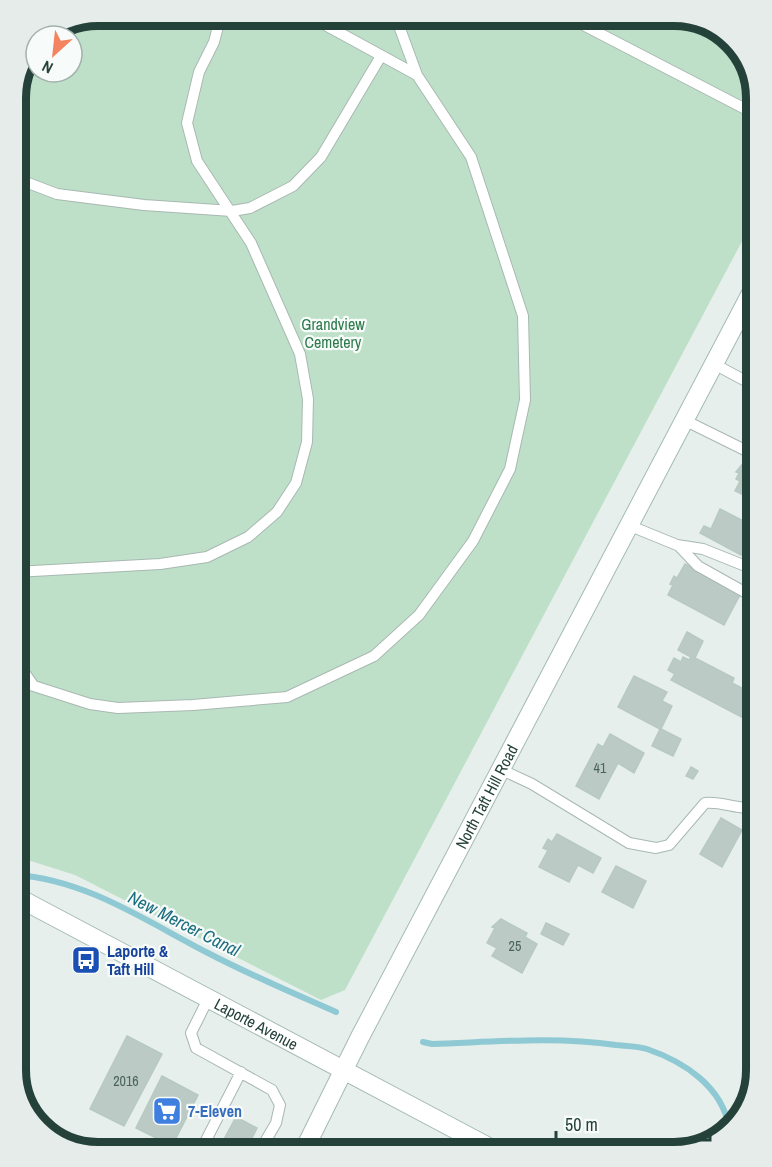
<svg xmlns="http://www.w3.org/2000/svg" width="772" height="1167" viewBox="0 0 772 1167" font-family="'Archivo Narrow',sans-serif">
<style>
.green{fill:#bfe0c8}
.lines{fill:none;stroke-linecap:round;stroke-linejoin:round}
.stream{stroke:#8ec9d4;stroke-width:6}
.building{fill:#bbcac4;stroke:#b8c9c2;stroke-width:1.5}
.lane-casing{stroke:#a8b8b2;stroke-width:12}
.secondary-casing{stroke:#a4bbb3;stroke-width:20}
.lane{stroke:#fff;stroke-width:10}
.secondary{stroke:#fff;stroke-width:18}
.labels{text-anchor:middle;stroke-width:4.5;stroke-linejoin:round;paint-order:stroke}
.number-label{font-size:14px;fill:#4a645c}
.park-label{font-size:16px;fill:#2d7a4b;stroke:#f7fbf9}
.street-label{font-size:16px;fill:#24423a;stroke:#f7fbf9}
.transit-label{font-size:16px;font-weight:bold;fill:#164399;stroke:#f7fbf9;text-anchor:start}
.shop-label{font-size:16px;font-weight:bold;fill:#366cbe;stroke:#f7fbf9;text-anchor:start}
.water-label{font-size:18px;font-style:italic;fill:#1c6f80;stroke:#f7fbf9}
.rim{fill:none;stroke:#24423a;stroke-width:8}
</style>
<rect width="100%" height="100%" fill="#e6efeb"/>
<!-- green -->
<path class="green" d="M98,15H679L716,26L746,57L757,98V213L345,990L321,1000L75,875L15,856V93L36,47V72H72V36H47Z"/>
<g class="lines">
<!-- stream -->
<path class="stream" d="M15,875C85,879 146,921 208,953C250,975 293,993 336,1012
M423,1042L432,1044C493,1042 555,1036 616,1045C626,1046 638,1046 647,1049C685,1062 722,1087 729,1127"/>
</g>
<!-- building -->
<path class="building" d="M745,461L757,467L755,500L735,491L740,481L736,479L739,473L736,472Z
M720,509L757,528V549L755,548L752,554L741,555L700,533L704,526L711,529Z
M685,564L742,591L724,625L668,595L673,585L670,584L674,576L677,578Z
M687,632L703,641L695,658L734,678L732,683L744,689L742,693L757,700V716L753,723L671,680L675,674L668,670L674,658L681,662L683,657L689,660L691,657L678,650Z
M757,634V654L749,649Z
M634,676L667,692L662,701L672,706L661,729L681,739L673,756L652,746L660,729L618,707Z
M610,734L644,753L634,773L618,763L599,799L576,786L598,744L603,747Z
M691,767L698,771L693,779L686,776Z
M721,818L742,830L722,867L700,854Z
M557,834L601,858L593,873L578,865L569,882L539,867L548,850L543,848L548,839L552,842Z
M616,866L646,881L633,908L602,892Z
M501,919L527,933L525,937L537,944L522,973L492,956L497,948L487,943L495,928L492,927Z
M546,923L569,934L563,945L541,934Z
M127,1036L162,1054L124,1126L90,1109Z
M162,1076L198,1095L172,1146L136,1128Z
M236,1117L257,1128L245,1152H217Z"/>
<g class="lines">
<!-- lane casing -->
<g class="lane-casing">
<path id="lane" d="M307,15L417,75
M564,15L757,115
M15,178L57,194L144,205L232,211L250,208L293,186L321,157L381,56
M714,364L757,387
M684,420L757,456
M628,525L677,545L703,549L743,565L757,563
M678,545L698,566L757,599
M15,572L160,564L207,557L248,537L277,512L296,483L307,442L308,399L300,354L251,243L197,161L187,123L199,72L214,42L221,15
M15,659L33,685
M15,680L90,704L118,708L193,705L287,697L374,656L419,615L473,541L510,469L525,400L523,316L471,157L417,75L395,15
M502,770L532,784L629,843L656,848L669,845L705,803C723,801 740,811 757,807
M208,999L191,1033L196,1048L272,1090L280,1105L276,1123L259,1152
M200,1152L241,1072"/>
</g>
<!-- secondary casing -->
<g class="secondary-casing">
<g id="secondary">
<path id="s1" d="M15,896L498,1152"/>
<path id="s2" d="M303,1152L360,1037L757,282"/>
</g>
</g>
<!-- lane -->
<use href="#lane" class="lane"/>
<!-- secondary -->
<use href="#secondary" class="secondary"/>
</g>
<!-- icons -->
<defs>
<g id="bus-square" transform="scale(1.5)"><rect x="-9" y="-9" width="18" height="18" rx="4" fill="#1a4fb4" stroke="#f7fbf9"/><path d="M-5-6H5V4H4V6H2V4H-2V6H-4V4H-5ZM-3.5-4V0h7V-4ZM-3.5 1.2v1.5H-2V1.2ZM2 1.2v1.5H3.5V1.2Z" fill="#fff"/></g>
<g id="supermarket-square" transform="scale(1.5)"><rect x="-9" y="-9" width="18" height="18" rx="4" fill="#3f7fe0" stroke="#f7fbf9"/><path d="M-6-5.5h2.5l.6 2H6L4.5 2H-2.5L-4.4-4H-6ZM-1.5 3.2a1.3 1.3 0 1 0 .1 0ZM3 3.2a1.3 1.3 0 1 0 .1 0Z" fill="#fff"/></g>
</defs>
<g fill-rule="evenodd">
<use href="#bus-square" x="86" y="960"/>
<use href="#supermarket-square" x="167" y="1111"/>
</g>
<g class="labels">
<!-- number labels -->
<g class="number-label">
<text x="600" y="773">41</text>
<text x="515" y="951">25</text>
<text x="126" y="1086">2016</text>
</g>
<!-- park labels -->
<g class="park-label">
<text x="333" y="330">Grandview<tspan x="333" dy="18">Cemetery</tspan></text>
</g>
<!-- street labels -->
<g class="street-label">
<text dy="6" stroke="none"><textPath href="#s2" startOffset="400">North Taft Hill Road</textPath></text>
<text dy="6" stroke="none"><textPath href="#s1" startOffset="273">Laporte Avenue</textPath></text>
</g>
<!-- transit labels -->
<g class="transit-label">
<text x="107" y="957">Laporte &amp;<tspan x="107" dy="18">Taft Hill</tspan></text>
</g>
<!-- shop labels -->
<g class="shop-label">
<text x="188" y="1117">7-Eleven</text>
</g>
<!-- water labels -->
<g class="water-label">
<text transform="translate(184 924) rotate(27)" y="6">New Mercer Canal</text>
</g>
</g>
<!-- crop -->
<path d="M0 0H772V1167H0ZM98 26H674A72 72 0 0 1 746 98V1070A72 72 0 0 1 674 1142H98A72 72 0 0 1 26 1070V98A72 72 0 0 1 98 26Z" fill="#e6ecea" fill-rule="evenodd"/>
<path class="rim" d="M98 26H674A72 72 0 0 1 746 98V1070A72 72 0 0 1 674 1142H98A72 72 0 0 1 26 1070V98A72 72 0 0 1 98 26Z"/>
<!-- north arrow -->
<g transform="translate(54 54) rotate(207)"><circle r="28" fill="#f7fbf9" stroke="#a3b1ad" stroke-width="1.5"/>
<path d="M0-4.5L10 22L0 15L-10 22Z" fill="#f4845f"/>
<text y="-9" font-size="16" font-weight="bold" text-anchor="middle" fill="#24423a">N</text>
</g>
<!-- scale -->
<path d="M556 1131v9h154v-9" fill="none" stroke="#24423a" stroke-width="3"/>
<text x="565" y="1131" font-size="18" fill="#24423a" stroke="#f7fbf9" stroke-width="4.5" paint-order="stroke">50 m</text>
</svg>
